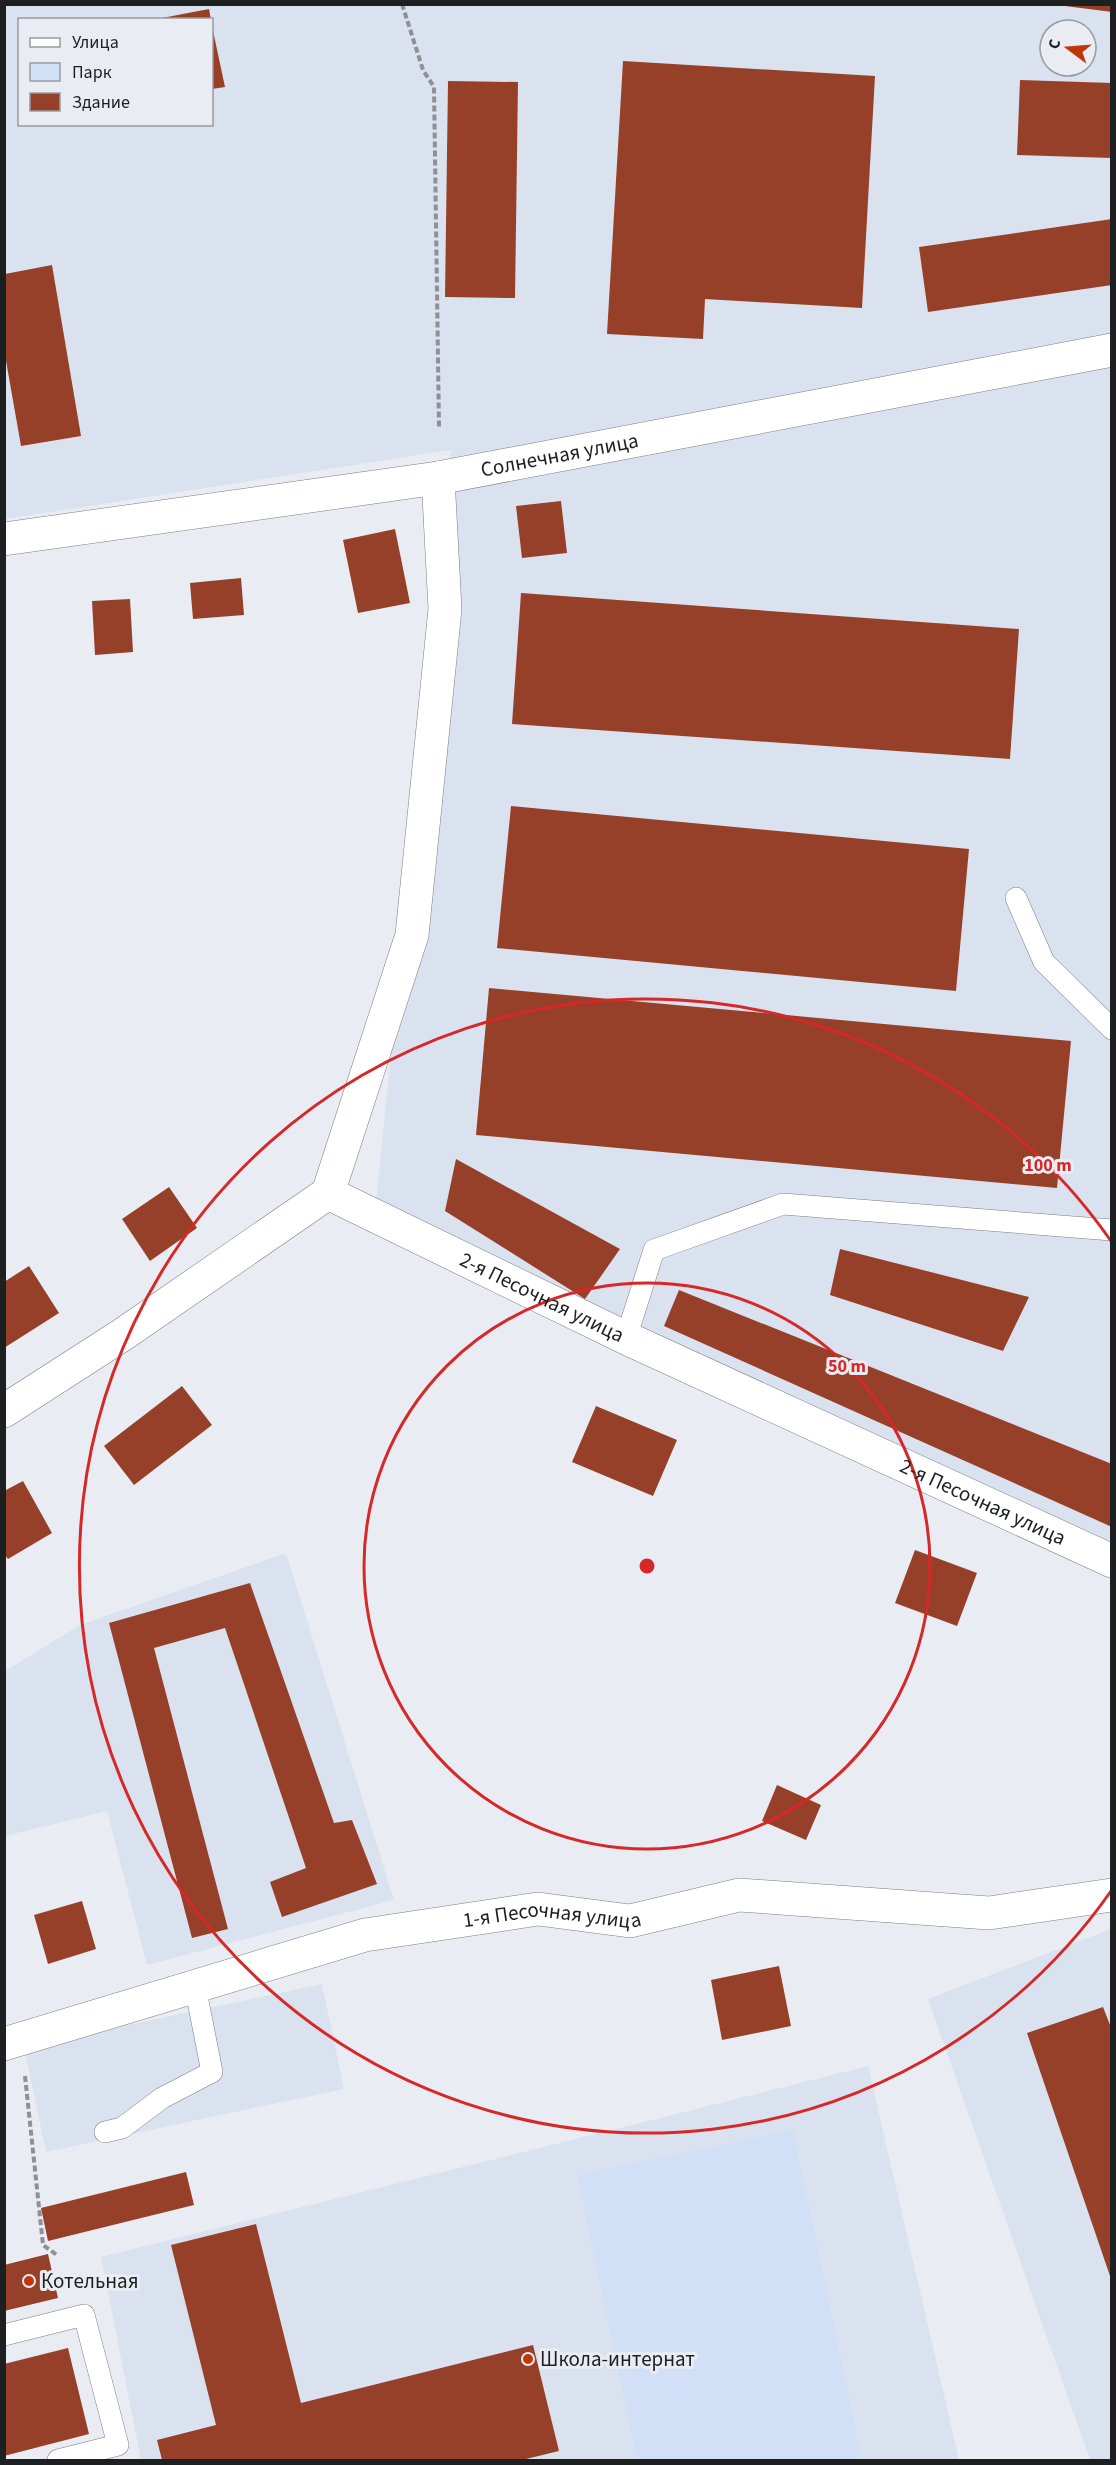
<svg xmlns="http://www.w3.org/2000/svg" width="1116" height="2465" viewBox="0 0 1116 2465" font-family="'Source Sans 3',sans-serif">
<style>
.built{fill:#dbe2ef;fill-rule:evenodd}
.green{fill:#d1dff7}
.building{fill:#974029}
.lines{fill:none;stroke-linecap:round;stroke-linejoin:round}
.service-casing{stroke:#7a7e83;stroke-width:22}
.minor-casing{stroke:#7a7e83;stroke-width:34}
.path{stroke:#8e9095;stroke-width:4;stroke-dasharray:6 3;stroke-linecap:butt}
.service{stroke:#fff;stroke-width:21}
.minor{stroke:#fff;stroke-width:33}
.ring{fill:none;stroke:#d62828;stroke-width:3}
.poi-dot{fill:#bf3608;stroke:#e9edf3;stroke-width:2}
.labels{text-anchor:middle;stroke-width:6;stroke-linejoin:round;paint-order:stroke}
.street-label{font-size:21px;fill:#1e1f21;stroke:#e9edf3}
.poi-label{font-size:21px;fill:#1e1f21;stroke:#e9edf3;text-anchor:start}
.centre{fill:#d62828;stroke:#e9edf3;stroke-width:3}
.ring-label{font-size:18px;text-anchor:middle;font-weight:bold;fill:#d62828;stroke:#e9edf3;stroke-width:6;stroke-linejoin:round;paint-order:stroke}
</style>
<rect width="100%" height="100%" fill="#e9edf3"/>
<!-- built -->
<path class="built" d="M5,5H1111V1548L376,1203L451,450L5,519ZM20,20H212V124H20ZM1050,30H1086V66H1050Z
M286,1553L394,1900L147,1965L107,1811L5,1836V1671L80,1625Z
M1111,1929V2460H1090L928,1999Z
M322,1984L344,2089L46,2152L24,2047Z
M868,2066L959,2460H141L101,2257Z"/>
<!-- green -->
<path class="green" d="M793,2130L862,2460H637L577,2175Z"/>
<!-- building -->
<path class="building" d="M1065,5H1112V12L1065,6Z
M209,9L211,20H162V18Z
M212,26L225,87L212,89Z
M623,61L875,76L862,308L705,299L703,339L607,334Z
M1020,80L1112,83V158L1017,155Z
M448,81L518,82L515,298L445,297Z
M1112,219V285L928,312L919,247Z
M52,265L81,436L21,446L5,355V274Z
M561,501L567,553L522,558L516,506Z
M395,529L410,603L358,613L343,540Z
M241,578L244,615L193,619L190,583Z
M521,593L1019,629L1010,759L512,724Z
M130,599L133,652L95,655L92,601Z
M511,806L969,849L956,991L497,948Z
M489,988L1071,1041L1057,1188L476,1135Z
M456,1159L620,1249L585,1299L445,1211Z
M169,1187L197,1228L150,1261L122,1219Z
M840,1249L1029,1297L1003,1351L830,1295Z
M29,1266L59,1313L4,1348V1282Z
M679,1290L1112,1464V1527L664,1326Z
M182,1386L212,1425L134,1485L104,1446Z
M596,1406L677,1440L653,1496L572,1462Z
M23,1481L52,1533L8,1559L4,1554V1491Z
M915,1550L977,1573L957,1626L895,1603Z
M250,1583L334,1823L352,1820L377,1884L282,1917L270,1882L306,1868L225,1628L154,1648L228,1929L192,1938L109,1623Z
M777,1785L821,1805L806,1840L762,1821Z
M82,1901L96,1949L48,1964L34,1915Z
M779,1966L791,2026L722,2040L711,1980Z
M1103,2007L1112,2030L1111,2279L1027,2033Z
M186,2172L194,2205L48,2241L41,2208Z
M256,2224L301,2403L533,2345L559,2451L522,2460H162L157,2440L216,2425L171,2245Z
M48,2254L58,2298L4,2311V2265Z
M68,2348L89,2434L4,2456V2364Z"/>
<g class="lines">
<!-- service casing -->
<g class="service-casing">
<path id="service" d="M1016,898L1044,962L1112,1029
M626,1338L654,1250L783,1204L1112,1230
M105,2132L122,2128L162,2098L212,2072L195,1986
M4,2335L84,2315L118,2445L58,2460"/>
</g>
<!-- minor casing -->
<g class="minor-casing">
<g id="minor">
<path id="s1" d="M4,539L438,478L1112,350"/>
<path id="s2" d="M328,1193L626,1338L1112,1561"/>
<path d="M328,1193L412,935L445,609L438,478"/>
<path d="M4,1411L122,1335L328,1193"/>
<path id="s3" d="M4,2044L365,1935L538,1909L630,1921L739,1895L989,1913L1112,1895"/>
</g>
</g>
<!-- path -->
<path class="path" d="M402,4L423,70L434,87L439,427
M25,2076L43,2245L57,2255"/>
<!-- service -->
<use href="#service" class="service"/>
<!-- minor -->
<use href="#minor" class="minor"/>
</g>
<!-- distance rings -->
<g class="ring">
<circle cx="647" cy="1566" r="283"/>
<path d="M1111 1891A567 567 0 1 1 1111 1241"/>
</g>
<!-- markers -->
<g class="poi-dot">
<circle cx="29" cy="2281" r="6"/>
<circle cx="528" cy="2359" r="6"/>
</g>
<g class="labels">
<!-- street labels -->
<g class="street-label">
<text dy="7" stroke="none"><textPath href="#s1" startOffset="562">Солнечная улица</textPath></text>
<text dy="7" stroke="none"><textPath href="#s2" startOffset="238">2-я Песочная улица</textPath></text>
<text dy="7" stroke="none"><textPath href="#s2" startOffset="724">2-я Песочная улица</textPath></text>
<text dy="7" stroke="none"><textPath href="#s3" startOffset="566">1-я Песочная улица</textPath></text>
</g>
<!-- poi labels -->
<g class="poi-label">
<text x="41" y="2288">Котельная</text>
<text x="540" y="2366">Школа-интернат</text>
</g>
</g>
<circle cx="647" cy="1566" r="9" class="centre"/>
<g class="ring-label">
<text x="1048" y="1171">100 m</text>
<text x="847" y="1372">50 m</text>
</g>
<!-- border -->
<rect width="1116" height="2465" fill="none" stroke="#1e1f21" stroke-width="12"/>
<!-- legend -->
<rect x="18" y="18" width="195" height="108" fill="#e9edf3" stroke="#989b9f" stroke-width="1.5"/>
<rect x="30" y="38" width="30" height="9" fill="#ffffff" stroke="#989b9f" stroke-width="1.5"/>
<text x="72" y="48" font-size="18" fill="#1e1f21">Улица</text>
<rect x="30" y="63" width="30" height="18" fill="#d1dff7" stroke="#989b9f" stroke-width="1.5"/>
<text x="72" y="78" font-size="18" fill="#1e1f21">Парк</text>
<rect x="30" y="93" width="30" height="18" fill="#974029" stroke="#989b9f" stroke-width="1.5"/>
<text x="72" y="108" font-size="18" fill="#1e1f21">Здание</text>
<!-- north arrow -->
<g transform="translate(1068 48) rotate(286)"><circle r="28" fill="#e9edf3" stroke="#989b9f" stroke-width="1.5"/>
<path d="M0-4.5L10 22L0 15L-10 22Z" fill="#bf3608"/>
<text y="-9" font-size="16" font-weight="bold" text-anchor="middle" fill="#1e1f21">С</text>
</g>
</svg>
